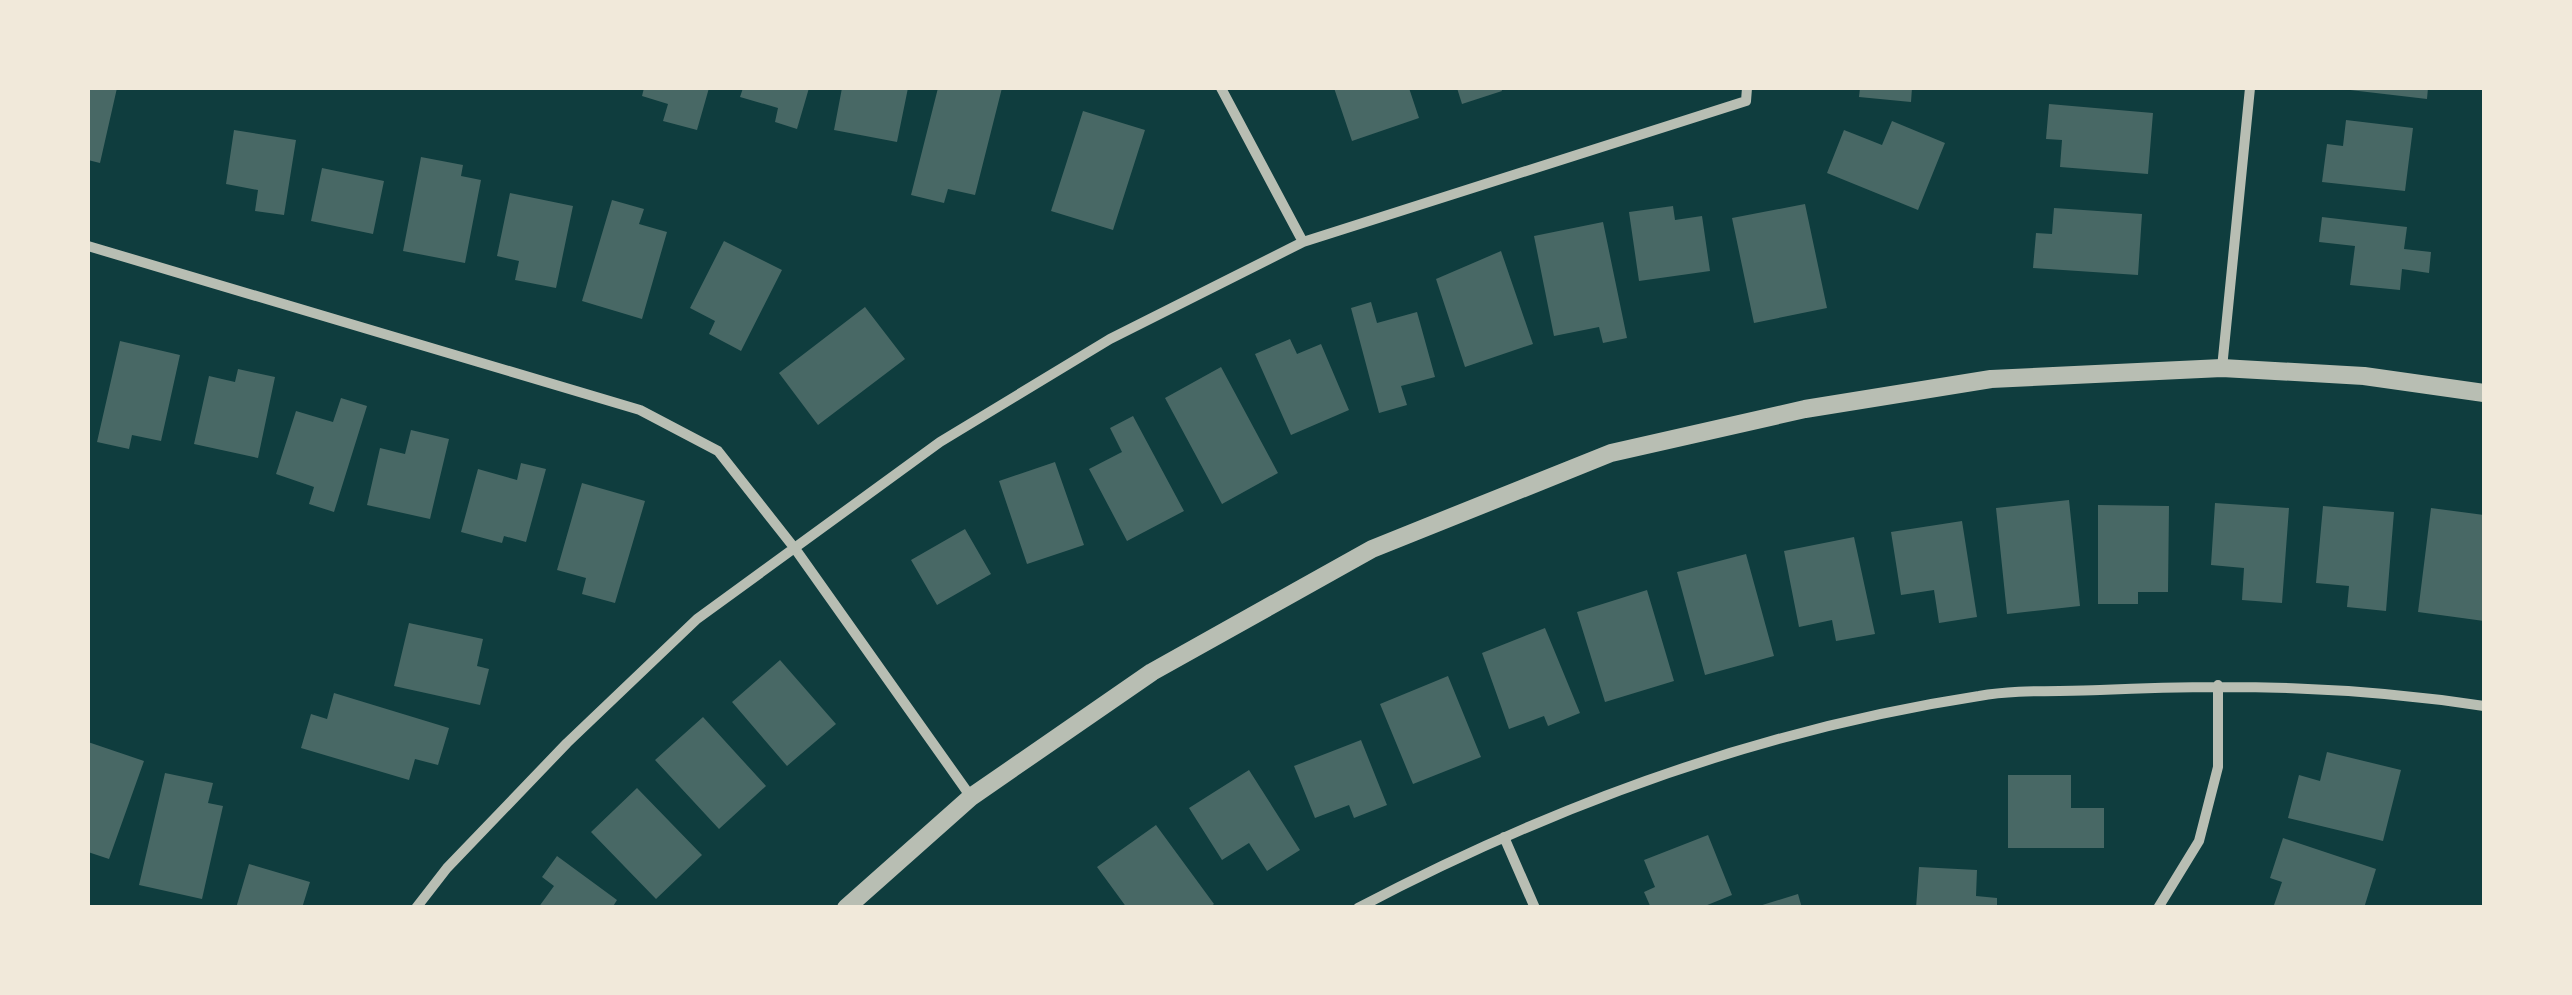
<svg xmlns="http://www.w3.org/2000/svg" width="2572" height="995" viewBox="0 0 2572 995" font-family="'PT Sans',sans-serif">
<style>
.building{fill:#486865}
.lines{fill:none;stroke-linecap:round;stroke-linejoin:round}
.minor{stroke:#b8beb3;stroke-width:10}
.tertiary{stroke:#b8beb3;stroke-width:18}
</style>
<rect width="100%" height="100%" fill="#0f3d3e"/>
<!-- building -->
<path class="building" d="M88,88H117L100,163L88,160Z
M644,88H709L697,130L663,121L668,104L642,96Z
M743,88H809L797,129L775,122L778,108L740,97Z
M842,88H908L897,142L834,130Z
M938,88H1002L975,195L948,189L944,203L911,195Z
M1334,88H1409L1419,118L1352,141Z
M1457,88H1501L1502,91L1462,104Z
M1860,88H1912L1911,102L1859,97Z
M2333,88H2428L2427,99Z
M2049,104L2153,113L2148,174L2060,167L2062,140L2046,139Z
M1083,111L1145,130L1113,230L1051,211Z
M2346,120L2413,128L2405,191L2322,182L2327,144L2343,146Z
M1892,121L1945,143L1918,210L1827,173L1844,130L1882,145Z
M234,130L296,140L284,215L255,211L258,190L226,184Z
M421,157L463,165L461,176L481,180L465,263L403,251Z
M322,168L384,181L373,234L311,221Z
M510,193L573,206L556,288L515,280L519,261L497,256Z
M612,200L644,209L639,224L667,232L642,319L582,301Z
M1805,204L1827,308L1754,323L1732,218Z
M1673,206L1675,220L1702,216L1710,271L1639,281L1629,212Z
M2054,208L2142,214L2138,275L2033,268L2036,233L2052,234Z
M2322,217L2407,227L2404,249L2431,252L2429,273L2402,269L2400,290L2350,285L2355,246L2319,242Z
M1603,222L1627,338L1603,343L1599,327L1554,336L1534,236Z
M724,241L782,270L741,351L709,334L715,321L690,308Z
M1501,251L1533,344L1465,367L1436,279Z
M1371,302L1377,323L1417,312L1435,377L1401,386L1407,405L1379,413L1351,308Z
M865,307L905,359L818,425L779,373Z
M1290,339L1297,354L1321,344L1349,410L1291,435L1255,354Z
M120,341L180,355L161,441L132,435L129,449L97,442Z
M1221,367L1278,473L1222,504L1165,398Z
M238,369L275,377L258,458L194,444L209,376L235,382Z
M341,398L367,406L334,512L309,504L314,487L276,474L296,411L333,422Z
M1133,416L1184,511L1127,541L1089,469L1122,452L1110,428Z
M411,430L449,439L430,519L367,505L380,448L405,454Z
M1055,462L1084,545L1027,564L999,481Z
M521,463L546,469L526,542L504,536L502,543L461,532L478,469L517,480Z
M582,483L645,501L615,603L582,594L586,578L557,570Z
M2069,500L2080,606L2007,614L1996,508Z
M2215,503L2289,508L2282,603L2242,600L2244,568L2211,565Z
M2098,505L2169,506L2168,592H2138V604H2098Z
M2323,506L2394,512L2386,611L2347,607L2349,586L2316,583Z
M2431,508L2484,515V621L2418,612Z
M1962,521L1977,617L1939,623L1934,590L1901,595L1891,532Z
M965,529L991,574L937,605L911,560Z
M1854,537L1875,634L1836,641L1832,620L1799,627L1784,551Z
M1746,554L1774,656L1705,675L1677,572Z
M1647,590L1674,681L1605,702L1577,612Z
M409,623L483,639L477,666L489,669L480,705L394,686Z
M1545,628L1580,713L1548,726L1544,716L1509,729L1482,653Z
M780,660L836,724L787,766L732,702Z
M1448,676L1481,757L1413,784L1380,704Z
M334,693L449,728L438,765L415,759L409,780L301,748L311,714L327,719Z
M703,717L766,786L719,829L655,760Z
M1361,740L1387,805L1354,818L1349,805L1315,818L1294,766Z
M88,742L144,761L109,859L88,852Z
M2327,752L2401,770L2383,841L2288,818L2299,775L2320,781Z
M1249,770L1300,850L1267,871L1249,843L1222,860L1189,808Z
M165,773L213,783L208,803L223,806L202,899L139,885Z
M2008,775H2071V808H2104V848H2008Z
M637,788L702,855L656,899L591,832Z
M1156,825L1214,904L1209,908H1127L1097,867Z
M1708,835L1732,895L1700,908H1651L1644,892L1655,887L1644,860Z
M2283,838L2376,869L2364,908H2273L2282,882L2270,878Z
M557,856L617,900L612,908H538L554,886L542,877Z
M249,864L310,882L302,908H236Z
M1919,867L1977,870L1976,896L1997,898V908H1916Z
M1798,894L1802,908H1756V907Z"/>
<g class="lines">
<!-- minor -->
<path class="minor" d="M1221,88L1303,242
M88,246L640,410L718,451L796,550L971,797
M2222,368L2250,88
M1504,837L1535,908
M416,908L447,868L567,743L697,619L940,442L1110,339L1303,242L1746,101L1747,88
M1358,908C1552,806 1762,729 1979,696C2018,689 2060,692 2100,690C2231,684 2354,686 2484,706
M2158,908L2199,841L2218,767V685"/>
<!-- tertiary -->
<path class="tertiary" d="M846,908L971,797L1152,672L1372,549L1611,453L1805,409L1991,379L2222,368L2364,376L2484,393"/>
</g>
<!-- border -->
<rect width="2572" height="995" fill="none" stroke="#f1e9da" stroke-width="180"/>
</svg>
